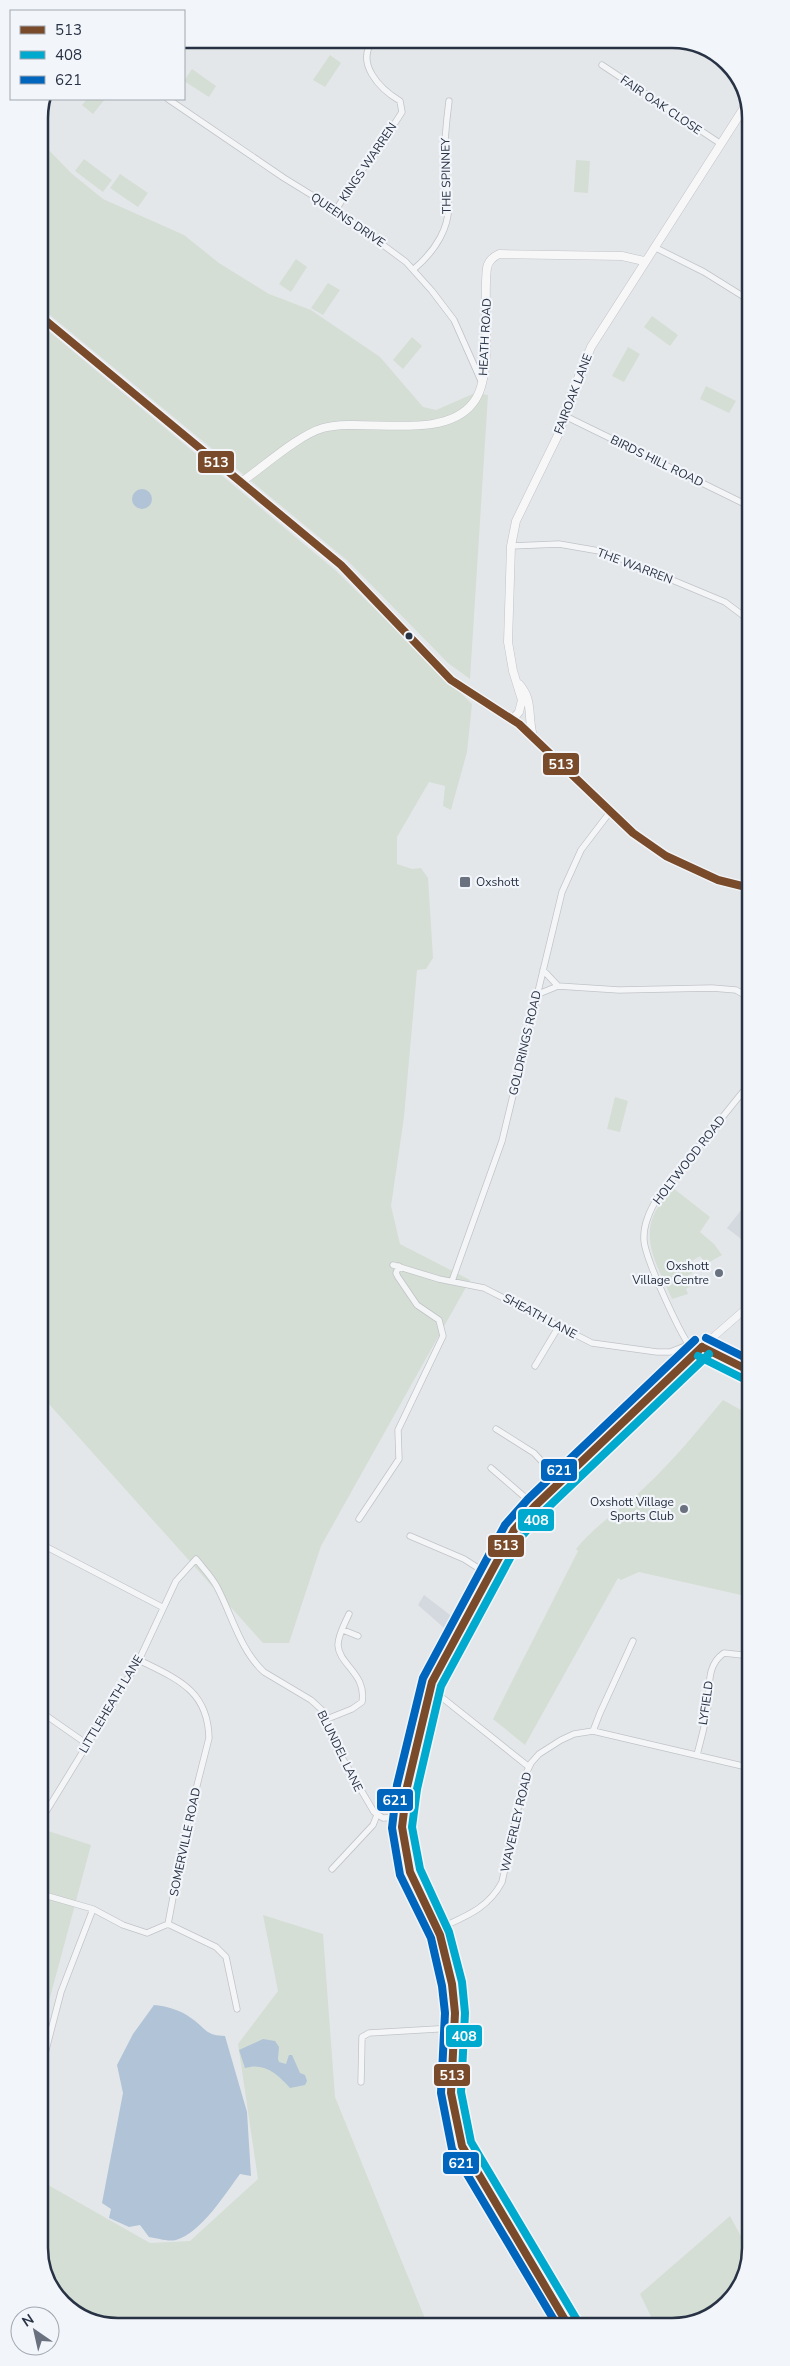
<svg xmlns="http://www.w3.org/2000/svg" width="790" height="2366" viewBox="0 0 790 2366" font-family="'Nunito Sans',sans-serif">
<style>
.built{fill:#d4d8df}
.green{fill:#d4ded4}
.water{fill:#b0c3d7}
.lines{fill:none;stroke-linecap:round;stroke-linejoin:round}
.minor-casing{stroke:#c1c3c8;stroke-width:7}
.tertiary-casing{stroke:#c1c3c8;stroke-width:8}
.secondary-casing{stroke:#c1c3c8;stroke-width:9}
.primary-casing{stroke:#c0c3c8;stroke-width:10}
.minor{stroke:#f3f5f6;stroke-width:5.5}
.tertiary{stroke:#f3f5f6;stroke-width:7}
.secondary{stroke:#f7f7f8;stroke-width:8}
.primary{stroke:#f7f7f8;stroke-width:9}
.bus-1-casing{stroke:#f2f5f9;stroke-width:11}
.bus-2-casing{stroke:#f2f5f9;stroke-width:11}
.bus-3-casing{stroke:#f2f5f9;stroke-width:11}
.bus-1{stroke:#7a4b2a;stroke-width:8}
.bus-2{stroke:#00a9ce;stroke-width:8}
.bus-3{stroke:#0065bd;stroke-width:8}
.bus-dot{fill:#283245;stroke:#f2f5f9;stroke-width:2}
.poi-dot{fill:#6a717f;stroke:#f2f5f9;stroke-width:2}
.labels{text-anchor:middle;stroke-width:4.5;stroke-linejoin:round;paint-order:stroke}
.street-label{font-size:12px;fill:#283245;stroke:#f2f5f9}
.poi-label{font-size:12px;fill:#283245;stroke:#f2f5f9;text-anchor:end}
.rim{fill:none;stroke:#283245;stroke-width:2.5}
.line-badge{stroke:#f2f5f9;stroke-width:2}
.badge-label{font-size:14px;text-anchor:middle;font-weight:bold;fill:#fff}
</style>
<rect width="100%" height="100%" fill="#e4e7ea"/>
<!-- built -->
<path class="built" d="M750,1199V1246L727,1228Z
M424,1595L458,1621L451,1634L418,1605Z"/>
<!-- green -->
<path class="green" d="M330,55L341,63L325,87L313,80Z
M192,69L216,86L209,97L184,81Z
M87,99H105L93,114L82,105Z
M39,140L71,173L103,199L184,235L219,263L269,294L311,310L380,357L423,407L436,410L475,393L488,395L470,679L448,663L348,561L39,306Z
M84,159L112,180L103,192L75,171Z
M576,160L590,161L588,193L574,192Z
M120,174L148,193L138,207L110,188Z
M296,259L307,267L291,292L279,284Z
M328,283L340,290L323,315L311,308Z
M652,316L678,335L670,346L644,327Z
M39,323L335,570L472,704L467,752L451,810L443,806L445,786L429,782L397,837V864L412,869L421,868L428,878L433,958L426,969L417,970L404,1117L391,1206L400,1244L470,1280L321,1546L289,1643H263L40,1394Z
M412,337L422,346L403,369L393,360Z
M628,347L640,354L624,382L612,376Z
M706,386L736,401L729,413L700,399Z
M615,1097L628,1101L620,1132L607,1129Z
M673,1188L710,1217L700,1232L714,1244L722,1255L706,1264L700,1256L690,1262L695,1271L686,1277L691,1286L686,1289L688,1294L672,1299C659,1268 638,1239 658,1207C662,1199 666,1193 673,1188Z
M723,1400L750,1415V1597L639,1572L621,1580L618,1578L525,1745L493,1719L578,1551L576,1549C596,1524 621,1510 644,1488C673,1461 698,1430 723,1400Z
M45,1830L91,1845L41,2031V1836Z
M263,1915L323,1934L335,2097L428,2326L175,2327L159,2321L153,2327H112L66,2308L41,2269V2181L150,2243L190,2241L258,2179L238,2044L278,1991Z
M730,2216L750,2253L735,2297L693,2325H655L640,2294Z"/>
<!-- water -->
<path class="water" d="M132 499a10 10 0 1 1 20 0a10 10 0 1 1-20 0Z
M154,2005C166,2006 181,2010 191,2018C207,2029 204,2035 225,2036L247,2112L251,2176L240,2174C225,2194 201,2233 176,2240C168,2242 157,2238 149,2237L140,2225L129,2227L109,2218L111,2209L102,2203L123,2093L117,2065L133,2034Z
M263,2039L275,2041L279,2047L278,2059L279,2062L286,2064L289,2055H292L300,2073L305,2075L307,2081L305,2085L290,2088C278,2074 264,2062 245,2068L239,2050Z"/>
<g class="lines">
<!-- minor casing -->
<g class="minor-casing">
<path id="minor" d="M602,65L721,144
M168,99L284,178L336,210L406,262L432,291L454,320L482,383
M336,210C356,176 381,146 402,112L400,101C380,89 354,63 374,39
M654,247L704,272L749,300
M414,269C434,252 452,227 448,198C447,189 444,180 444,171C444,148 446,124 449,101
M565,416L749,506
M511,546L559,544L605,552L725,602L749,620
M543,970L558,986
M536,995L558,986L619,990L712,988L736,990L750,998
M393,1265L439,1279L484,1288L592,1343L657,1352H670L688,1345
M452,1281L502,1141L562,892L581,850L610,812
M702,1347L750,1371
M695,1353C682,1340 645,1258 644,1240C643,1224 650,1210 658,1197L750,1083
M535,1366L559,1326
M496,1429L534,1453L547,1467L565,1478
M491,1468L535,1506
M359,1519L399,1459L398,1430L443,1336L439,1320L417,1305L398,1277L396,1273L399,1266
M410,1536L464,1559L489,1575
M41,1544L162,1607
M343,1630L358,1636
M430,1688L529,1767
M41,1712L87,1744
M327,1719L352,1709L362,1702C367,1674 339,1665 338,1645C338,1635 345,1623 349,1614
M593,1731L600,1713L633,1641
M697,1755C701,1739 706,1722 708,1706C710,1687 706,1665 724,1653L751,1656
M41,1820L139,1660L176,1581L196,1559C203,1568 212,1577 217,1587C232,1615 240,1650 264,1672L311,1700L322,1710L334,1744L374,1812L383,1818L402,1817
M332,1869L373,1825L377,1815
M41,1894L93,1909L123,1925L147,1933L168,1924L186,1829L209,1738C208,1690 177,1679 139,1660
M168,1924L216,1947L226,1957L237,2009
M438,1929C464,1917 488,1909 502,1882L525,1776L531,1763L539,1754L561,1740L574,1734L593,1731L751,1768
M41,2069L61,1992L93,1909
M361,2082L362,2037L369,2033L454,2028
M498,2324L499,2325
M538,2325L561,2312"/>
</g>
<!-- tertiary casing -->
<g class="tertiary-casing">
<path id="tertiary" d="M568,2325L462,2146L451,2093L455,2013L452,1984L440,1935L414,1881L405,1854L402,1827L404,1803L432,1682L514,1530L535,1506L590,1456L687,1360L750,1305"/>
</g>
<!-- secondary casing -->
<g class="secondary-casing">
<path id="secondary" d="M240,483C262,468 298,435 323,428C363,417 443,442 473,403C495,376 482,302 487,268C488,261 493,257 499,254L622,256L644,261
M519,684C534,701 527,716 533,736
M513,719L519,712L522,700L513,671L508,642L511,546L516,521L559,433L574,388L591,347L749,100"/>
</g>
<!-- primary casing -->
<g class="primary-casing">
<path id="primary" d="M39,315L341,565L451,680L519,724L633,833L666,856L718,880L750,888"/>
</g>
<!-- minor -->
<use href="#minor" class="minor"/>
<!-- tertiary -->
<use href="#tertiary" class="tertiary"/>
<!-- secondary -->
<use href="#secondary" class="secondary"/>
<!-- primary -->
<use href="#primary" class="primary"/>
<!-- bus-1 casing -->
<g class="bus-1-casing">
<path id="bus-1" d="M39,315L341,565L451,680L519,724L633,833L666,856L718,880L750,888
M702,1347L750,1371
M568,2325L462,2146L451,2093L455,2013L452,1984L440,1935L410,1872L402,1827L407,1787L432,1682L514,1530L535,1506L702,1347"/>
</g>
<!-- bus-2 casing -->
<g class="bus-2-casing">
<path id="bus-2" d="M698,1356L746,1380
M577,2320L471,2142L461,2092L465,2013L462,1982L449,1932L420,1869L412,1827L417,1789L441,1686L522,1536L542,1513L709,1354"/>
</g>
<!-- bus-3 casing -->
<g class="bus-3-casing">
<path id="bus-3" d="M706,1338L750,1360
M557,2325L452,2149L441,2093L445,2013L442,1986L431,1938L400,1875L392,1828L397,1785L423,1678L505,1525L528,1499L695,1340"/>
</g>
<!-- bus-1 -->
<use href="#bus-1" class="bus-1"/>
<!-- bus-2 -->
<use href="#bus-2" class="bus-2"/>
<!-- bus-3 -->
<use href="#bus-3" class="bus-3"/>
</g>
<!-- markers -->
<circle class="bus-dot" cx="409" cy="636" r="4.5"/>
<g class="poi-dot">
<rect x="459" y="876" width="12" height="12" rx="2.5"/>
<circle cx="719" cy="1273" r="5"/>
<circle cx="684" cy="1509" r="5"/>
</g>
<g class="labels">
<!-- street labels -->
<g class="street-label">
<text transform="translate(661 105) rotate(34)" y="4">FAIR OAK CLOSE</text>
<text transform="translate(368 162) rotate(-56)" y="4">KINGS WARREN</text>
<text transform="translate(446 176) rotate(-91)" y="4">THE SPINNEY</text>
<text transform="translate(348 220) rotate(34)" y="4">QUEENS DRIVE</text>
<text transform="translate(485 337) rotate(-87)" y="4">HEATH ROAD</text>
<text transform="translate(573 394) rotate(-69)" y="4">FAIROAK LANE</text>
<text transform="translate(657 461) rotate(26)" y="4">BIRDS HILL ROAD</text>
<text transform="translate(635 566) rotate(21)" y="4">THE WARREN</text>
<text transform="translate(525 1043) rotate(-77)" y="4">GOLDRINGS ROAD</text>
<text transform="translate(689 1160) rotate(-52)" y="4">HOLTWOOD ROAD</text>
<text transform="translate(540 1316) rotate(28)" y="4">SHEATH LANE</text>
<text transform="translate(706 1703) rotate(-82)" y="4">LYFIELD</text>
<text transform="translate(111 1704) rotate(-59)" y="4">LITTLEHEATH LANE</text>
<text transform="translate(340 1751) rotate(64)" y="4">BLUNDEL LANE</text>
<text transform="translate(516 1822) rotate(-77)" y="4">WAVERLEY ROAD</text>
<text transform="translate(185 1842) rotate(-78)" y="4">SOMERVILLE ROAD</text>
</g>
<!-- poi labels -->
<g class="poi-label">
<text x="476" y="886" text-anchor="start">Oxshott</text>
<text x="709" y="1270">Oxshott<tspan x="709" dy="14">Village Centre</tspan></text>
<text x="674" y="1506">Oxshott Village<tspan x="674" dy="14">Sports Club</tspan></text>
</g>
</g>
<!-- crop -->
<path d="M0 0H790V2366H0ZM118 48H672A70 70 0 0 1 742 118V2248A70 70 0 0 1 672 2318H118A70 70 0 0 1 48 2248V118A70 70 0 0 1 118 48Z" fill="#f2f5f9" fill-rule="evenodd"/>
<path class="rim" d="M118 48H672A70 70 0 0 1 742 118V2248A70 70 0 0 1 672 2318H118A70 70 0 0 1 48 2248V118A70 70 0 0 1 118 48Z"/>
<g class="line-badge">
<rect x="197" y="450" width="38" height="24" rx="5" fill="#7a4b2a"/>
<rect x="542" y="752" width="38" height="24" rx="5" fill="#7a4b2a"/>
<rect x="540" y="1458" width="38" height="24" rx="5" fill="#0065bd"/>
<rect x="517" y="1508" width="38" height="24" rx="5" fill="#00a9ce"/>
<rect x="487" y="1534" width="38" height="24" rx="5" fill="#7a4b2a"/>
<rect x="376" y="1788" width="38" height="24" rx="5" fill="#0065bd"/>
<rect x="445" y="2024" width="38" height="24" rx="5" fill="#00a9ce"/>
<rect x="433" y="2063" width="38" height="24" rx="5" fill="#7a4b2a"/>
<rect x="442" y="2151" width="38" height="24" rx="5" fill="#0065bd"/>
</g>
<g class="badge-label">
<text x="216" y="467">513</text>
<text x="561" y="769">513</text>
<text x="559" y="1475">621</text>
<text x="536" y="1525">408</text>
<text x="506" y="1550">513</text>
<text x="395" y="1805">621</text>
<text x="464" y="2041">408</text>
<text x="452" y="2080">513</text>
<text x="461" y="2168">621</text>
</g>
<!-- legend -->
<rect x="10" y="10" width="175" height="90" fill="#f2f5f9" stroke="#a1a7b1"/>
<rect x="20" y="26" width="25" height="8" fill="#7a4b2a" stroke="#a1a7b1"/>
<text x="55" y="35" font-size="15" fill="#283245">513</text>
<rect x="20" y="51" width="25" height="8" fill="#00a9ce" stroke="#a1a7b1"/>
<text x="55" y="60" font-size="15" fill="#283245">408</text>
<rect x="20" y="76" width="25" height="8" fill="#0065bd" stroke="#a1a7b1"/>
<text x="55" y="85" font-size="15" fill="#283245">621</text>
<!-- north arrow -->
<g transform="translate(35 2331) rotate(326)"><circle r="24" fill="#f2f5f9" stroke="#a1a7b1"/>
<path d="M0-4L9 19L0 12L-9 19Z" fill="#6a717f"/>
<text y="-8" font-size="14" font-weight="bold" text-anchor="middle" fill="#283245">N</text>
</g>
</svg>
